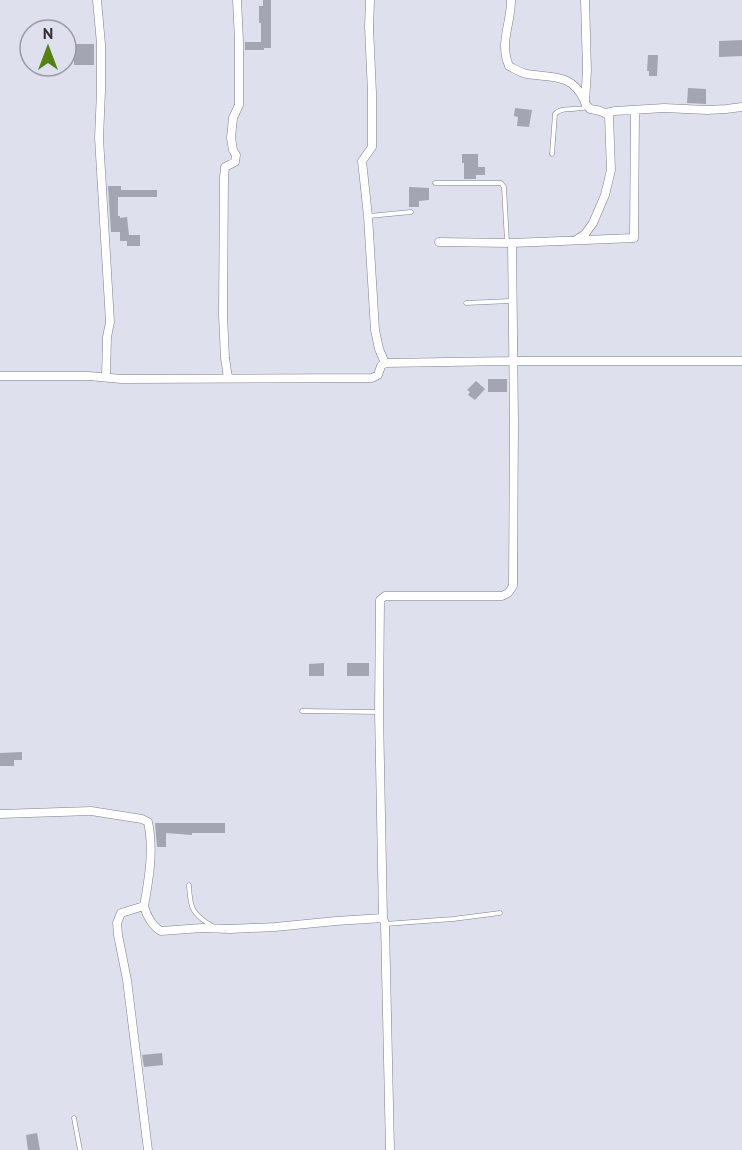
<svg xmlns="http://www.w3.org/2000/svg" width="742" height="1150" viewBox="0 0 742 1150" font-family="'PT Sans',sans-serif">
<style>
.building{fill:#a4a5b2}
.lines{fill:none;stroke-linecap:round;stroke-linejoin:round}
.lane-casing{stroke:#7e7f8b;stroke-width:5}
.street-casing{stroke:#7e7f8b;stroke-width:9}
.lane{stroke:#fff;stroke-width:4}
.street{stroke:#fff;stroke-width:8}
</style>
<rect width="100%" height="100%" fill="#dfe0ed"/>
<!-- building -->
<path class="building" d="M263,0H271V48H264V50H245V42H261V23H259V6H263Z
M742,40V56L719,57V41Z
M74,44H94V65H74Z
M648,55H658L657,76H649V71H647Z
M688,88L706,89V104L687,103Z
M515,108L532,110L529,127L517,126L518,117L514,116Z
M462,154H478V167H485V175H476V179H464V163H462Z
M108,186H121V190H157V197H118V216H120V218L127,217L129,235H140V246H127V241H120V232H111Z
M409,187L429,188V200L419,201V207H409Z
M488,379H507V392H488Z
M476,381L485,389L475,400L468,395L470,392L467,390Z
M324,663V676H309V664Z
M347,663H369V676H347Z
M22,752V760H14V766H0V753Z
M155,823H225V833H192V835L166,833V847H157Z
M162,1053L163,1065L144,1067L142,1055Z
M37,1133L40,1150H28L26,1135Z"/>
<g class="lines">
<!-- lane casing -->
<g class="lane-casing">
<path id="lane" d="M552,154L555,114C562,106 577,111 587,107
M435,183H501L504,187L507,242
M369,216L411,212
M466,303L512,301
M302,711L379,712
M189,885C190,908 192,914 212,926
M385,924L453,919L500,913
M74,1118L80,1150"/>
</g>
<!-- street casing -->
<g class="street-casing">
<path id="street" d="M97,0L101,44V91L99,138L101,171L110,322L107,337L106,377
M370,0L369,27L372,93V147L362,161L368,216L375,330L379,349L385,363
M511,0C511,25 499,42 509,66C515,69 521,73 527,74C551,78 572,73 584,100
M606,113L615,111L664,108L707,110L726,109L742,107
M576,240L585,234L593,223L605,195L611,170L609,116C604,111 597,110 590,109L585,103L587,70L585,0
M439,242L512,243L634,238L635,110
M0,376H89L121,379L372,378L378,375L381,366L385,363L514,361H742
M228,378L225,358L223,315L224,178L225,167L235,162L236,155L233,150L231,138L233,118L239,105V41L237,0
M0,814L91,811L142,819L148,822C154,849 149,879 144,906C146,915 153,927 161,931L202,928L230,929L275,927L336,921L383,918
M144,906L121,913L117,923L118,935L127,980L148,1150
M390,1150L385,924L383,918L379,712L380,600L385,596H502L508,593L513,586L514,422L512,243"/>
</g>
<!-- lane -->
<use href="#lane" class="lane"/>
<!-- street -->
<use href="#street" class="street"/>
</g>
<!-- north arrow -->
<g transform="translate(48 48)"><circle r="28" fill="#dfe0ed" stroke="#999aa4" stroke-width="1.5"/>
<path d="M0-4.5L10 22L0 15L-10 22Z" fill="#538212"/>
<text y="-9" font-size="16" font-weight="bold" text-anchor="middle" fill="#303136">N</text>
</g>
</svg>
